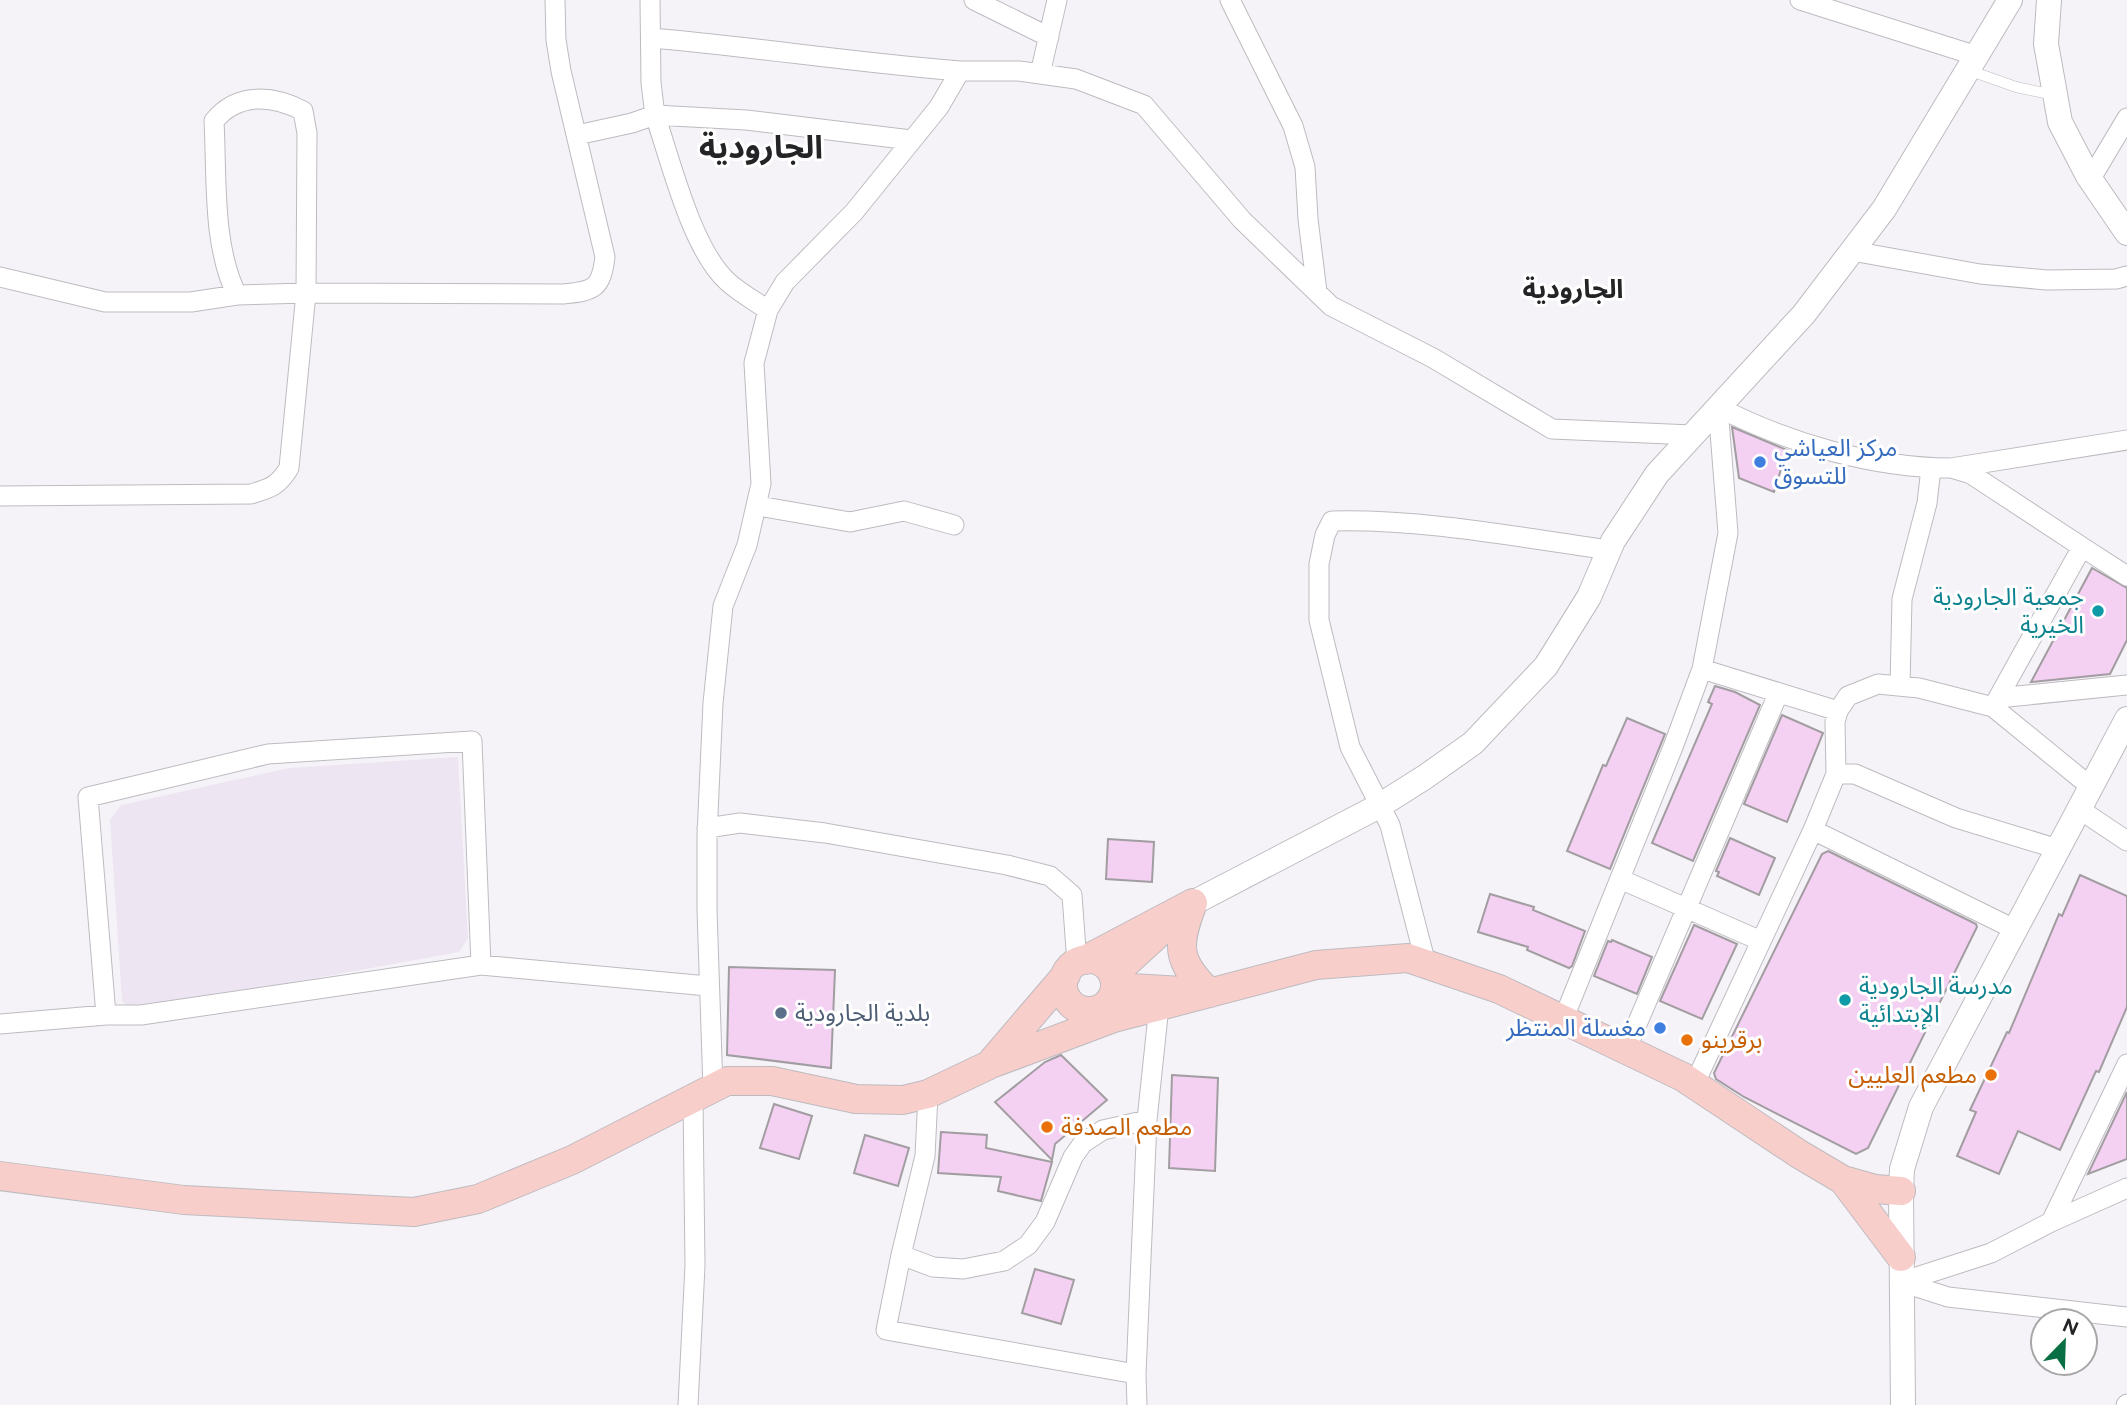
<svg xmlns="http://www.w3.org/2000/svg" width="2127" height="1405" viewBox="0 0 2127 1405" font-family="Figtree,'Noto Sans Arabic',sans-serif">
<style>
.built{fill:#ede6f2}
.building{fill:#f4d0f3;stroke:#a19da0;stroke-width:2}
.lines{fill:none;stroke-linecap:round;stroke-linejoin:round}
.service-casing{stroke:#bebbc0;stroke-width:11}
.minor-casing{stroke:#bebbc0;stroke-width:21}
.tertiary-casing{stroke:#bebbc0;stroke-width:26}
.secondary-casing{stroke:#bebbc0;stroke-width:30}
.service{stroke:#fff;stroke-width:10}
.minor{stroke:#fff;stroke-width:19}
.tertiary{stroke:#fff;stroke-width:24}
.secondary{stroke:#f8cecb;stroke-width:28}
.shop-dot{fill:#3f7fe0;stroke:#fff;stroke-width:2.5}
.culture-dot{fill:#0f9aa8;stroke:#fff;stroke-width:2.5}
.service-dot{fill:#5c6f8a;stroke:#fff;stroke-width:2.5}
.food-dot{fill:#e8710a;stroke:#fff;stroke-width:2.5}
.labels{text-anchor:middle;stroke-width:6;stroke-linejoin:round;paint-order:stroke}
.shop-label{font-size:24px;fill:#366cbe;stroke:#fff;text-anchor:start}
.culture-label{font-size:24px;fill:#0d838f;stroke:#fff;text-anchor:end}
.service-label{font-size:24px;fill:#4e5e75;stroke:#fff;text-anchor:start}
.food-label{font-size:24px;fill:#c56008;stroke:#fff;text-anchor:start}
.neighbourhood-label{font-size:26px;font-weight:bold;fill:#242325;stroke:#fff}
.district-label{font-size:32px;font-weight:bold;fill:#242325;stroke:#fff}
</style>
<rect width="100%" height="100%" fill="#f6f3f8"/>
<!-- built -->
<path class="built" d="M458,757L468,938L459,952L132,1012L122,1001L110,820L121,805L289,768Z"/>
<!-- building -->
<path class="building" d="M1732,427L1787,450L1774,492L1739,478Z
M2092,568L2127,588V640L2110,674L2031,682Z
M1715,686L1735,692L1760,705L1693,861L1652,843L1712,704L1708,702Z
M1782,715L1823,733L1787,822L1744,804Z
M1627,718L1665,734L1610,869L1567,851L1603,765L1606,766Z
M1730,838L1775,858L1759,895L1717,876L1719,872L1716,871Z
M1108,839L1154,842L1152,882L1106,879Z
M1828,851L1976,924L1977,927L1868,1148L1856,1154L1744,1097L1716,1079L1714,1073L1822,854Z
M2080,875L2127,896V1007L2099,1072L2096,1071L2060,1150L2018,1131L1999,1174L1957,1156L1976,1112L1970,1110L2007,1032L2009,1033L2059,914L2062,916Z
M1490,894L1534,907L1533,910L1585,931L1572,966L1569,968L1527,950L1528,947L1478,932Z
M1694,925L1737,944L1702,1019L1660,1001Z
M1612,940L1652,957L1637,994L1594,976L1608,941L1611,942Z
M729,967L835,970L831,1068L727,1055Z
M1061,1055L1107,1100L1055,1144L1052,1160L995,1102L1045,1062Z
M1172,1075L1218,1078L1215,1171L1169,1168Z
M2127,1092V1159L2088,1174Z
M774,1104L812,1116L799,1159L760,1148Z
M941,1132L987,1135L986,1148L1052,1162L1041,1201L998,1191L1001,1177L938,1173Z
M865,1135L909,1148L898,1186L854,1173Z
M1035,1269L1074,1280L1061,1324L1022,1313Z"/>
<g class="lines">
<!-- service casing -->
<g class="service-casing">
<path id="service" d="M1968,70L2016,87L2054,95"/>
</g>
<!-- minor casing -->
<g class="minor-casing">
<path id="minor" d="M650,0L651,83L655,115L746,120L911,140
M974,0L1049,37
M1230,0L1293,126L1305,167L1308,219L1317,292
M1800,0L1977,56
M652,38C755,47 857,63 960,71
M1040,74L1057,0
M577,135L632,123L655,115C671,162 692,250 728,282C740,293 755,301 768,310
M2090,180L2127,118
M1852,251L1980,274L2047,280L2116,279L2127,276
M0,277L105,302H191L237,295L306,293L563,294C594,291 601,289 605,257L561,71L556,40L555,0
M1718,407C1788,443 1872,468 1951,468
M0,496L251,494C271,488 278,486 289,468L306,293L307,133L303,111C273,95 237,92 214,121C217,175 212,246 237,295
M758,506L850,522L904,511L954,525
M2082,547L1971,474L1951,468L2127,440
M1702,669L1838,711
M1900,686L1902,599L1927,503L1931,468
M1998,698L2127,685
M1993,707L2082,547L2127,576
M1836,774L1835,722L1838,711L1848,696L1878,684L1919,688L1993,707L2091,787
M2079,809L2127,841
M707,828L740,823L825,833L1007,865L1050,876L1072,895L1077,963
M1813,830L1836,774H1855L1956,818L2058,849
M1620,879L1761,941
M1426,964L1390,825L1350,747L1319,620V564L1325,535L1332,521C1425,519 1517,537 1609,550
M106,1015L88,797L268,754L472,741L481,965L708,986
M1563,1020L1673,747L1702,669L1728,533L1718,407
M0,1024L106,1015H141L481,965
M1626,1050L1778,694
M1694,1085L1813,830L2016,930
M713,1089L707,910V836L713,703L723,606L747,545L761,484L754,363L768,310L785,282L854,212L939,107L960,71H1019L1076,79L1144,105L1242,220L1331,306L1433,358L1552,429L1692,435
M928,1094L925,1156L901,1255L933,1267L963,1269L1004,1261L1028,1245L1045,1222L1073,1157L1083,1143L1103,1130L1147,1120L1159,1006
M2051,1222L2127,1064
M901,1255L886,1330L1136,1374L1147,1120
M1901,1282L1991,1253L2051,1222L2127,1188
M1901,1282L1948,1297L2127,1317
M1136,1374L1137,1405
M688,1405L695,1266L693,1100
M2126,1405L2127,1404"/>
</g>
<!-- tertiary casing -->
<g class="tertiary-casing">
<path id="tertiary" d="M2049,0L2046,44L2060,122L2088,176L2127,233
M1193,903L1379,806L1425,777L1473,743L1546,666L1589,597L1613,541L1657,474L1804,314L1884,209L2010,0
M1903,1405L1901,1191L1902,1169L1921,1107L2127,719"/>
</g>
<!-- secondary casing -->
<g class="secondary-casing">
<path id="secondary" d="M1193,903C1177,944 1175,961 1210,993
M1063 985a26 26 0 1 1 52 0a26 26 0 1 1-52 0Z
M1085,960L1193,903
M1113,975L1162,930
M1115,987L1182,991
M991,1064L1114,1018L1316,965L1408,958L1499,989L1683,1077L1799,1154L1843,1180L1875,1189L1901,1191
M0,1176L184,1200L414,1212L478,1199L572,1160L727,1081H772L856,1099L903,1100L928,1094L989,1065L1066,975
M1843,1180L1901,1257"/>
</g>
<!-- service -->
<use href="#service" class="service"/>
<!-- minor -->
<use href="#minor" class="minor"/>
<!-- tertiary -->
<use href="#tertiary" class="tertiary"/>
<!-- secondary -->
<use href="#secondary" class="secondary"/>
</g>
<!-- markers -->
<g class="shop-dot">
<circle cx="1760" cy="462" r="7"/>
<circle cx="1660" cy="1028" r="7"/>
</g>
<g class="culture-dot">
<circle cx="2098" cy="611" r="7"/>
<circle cx="1845" cy="1000" r="7"/>
</g>
<circle class="service-dot" cx="781" cy="1013" r="7"/>
<g class="food-dot">
<circle cx="1687" cy="1040" r="7"/>
<circle cx="1991" cy="1075" r="7"/>
<circle cx="1047" cy="1127" r="7"/>
</g>
<g class="labels">
<!-- shop labels -->
<g class="shop-label">
<text x="1774" y="456">مركز العياشي<tspan x="1774" dy="28">للتسوق</tspan></text>
<text x="1646" y="1036" text-anchor="end">مغسلة المنتظر</text>
</g>
<!-- culture labels -->
<g class="culture-label">
<text x="2084" y="605">جمعية الجارودية<tspan x="2084" dy="28">الخيرية</tspan></text>
<text x="1859" y="994" text-anchor="start">مدرسة الجارودية<tspan x="1859" dy="28">الإبتدائية</tspan></text>
</g>
<!-- service labels -->
<g class="service-label">
<text x="795" y="1021">بلدية الجارودية</text>
</g>
<!-- food labels -->
<g class="food-label">
<text x="1701" y="1048">برقرينو</text>
<text x="1977" y="1083" text-anchor="end">مطعم العليين</text>
<text x="1061" y="1135">مطعم الصدفة</text>
</g>
<!-- neighbourhood labels -->
<g class="neighbourhood-label">
<text x="1573" y="298">الجارودية</text>
</g>
<!-- district labels -->
<g class="district-label">
<text x="761" y="158">الجارودية</text>
</g>
</g>
<!-- north arrow -->
<g transform="translate(2064 1342) rotate(23)"><circle r="33" fill="#ffffff" stroke="#a7a7a8" stroke-width="2"/>
<path d="M0-5L12 26L0 18L-12 26Z" fill="#086e44"/>
<text y="-10" font-size="19" font-weight="bold" text-anchor="middle" fill="#242325">N</text>
</g>
</svg>
